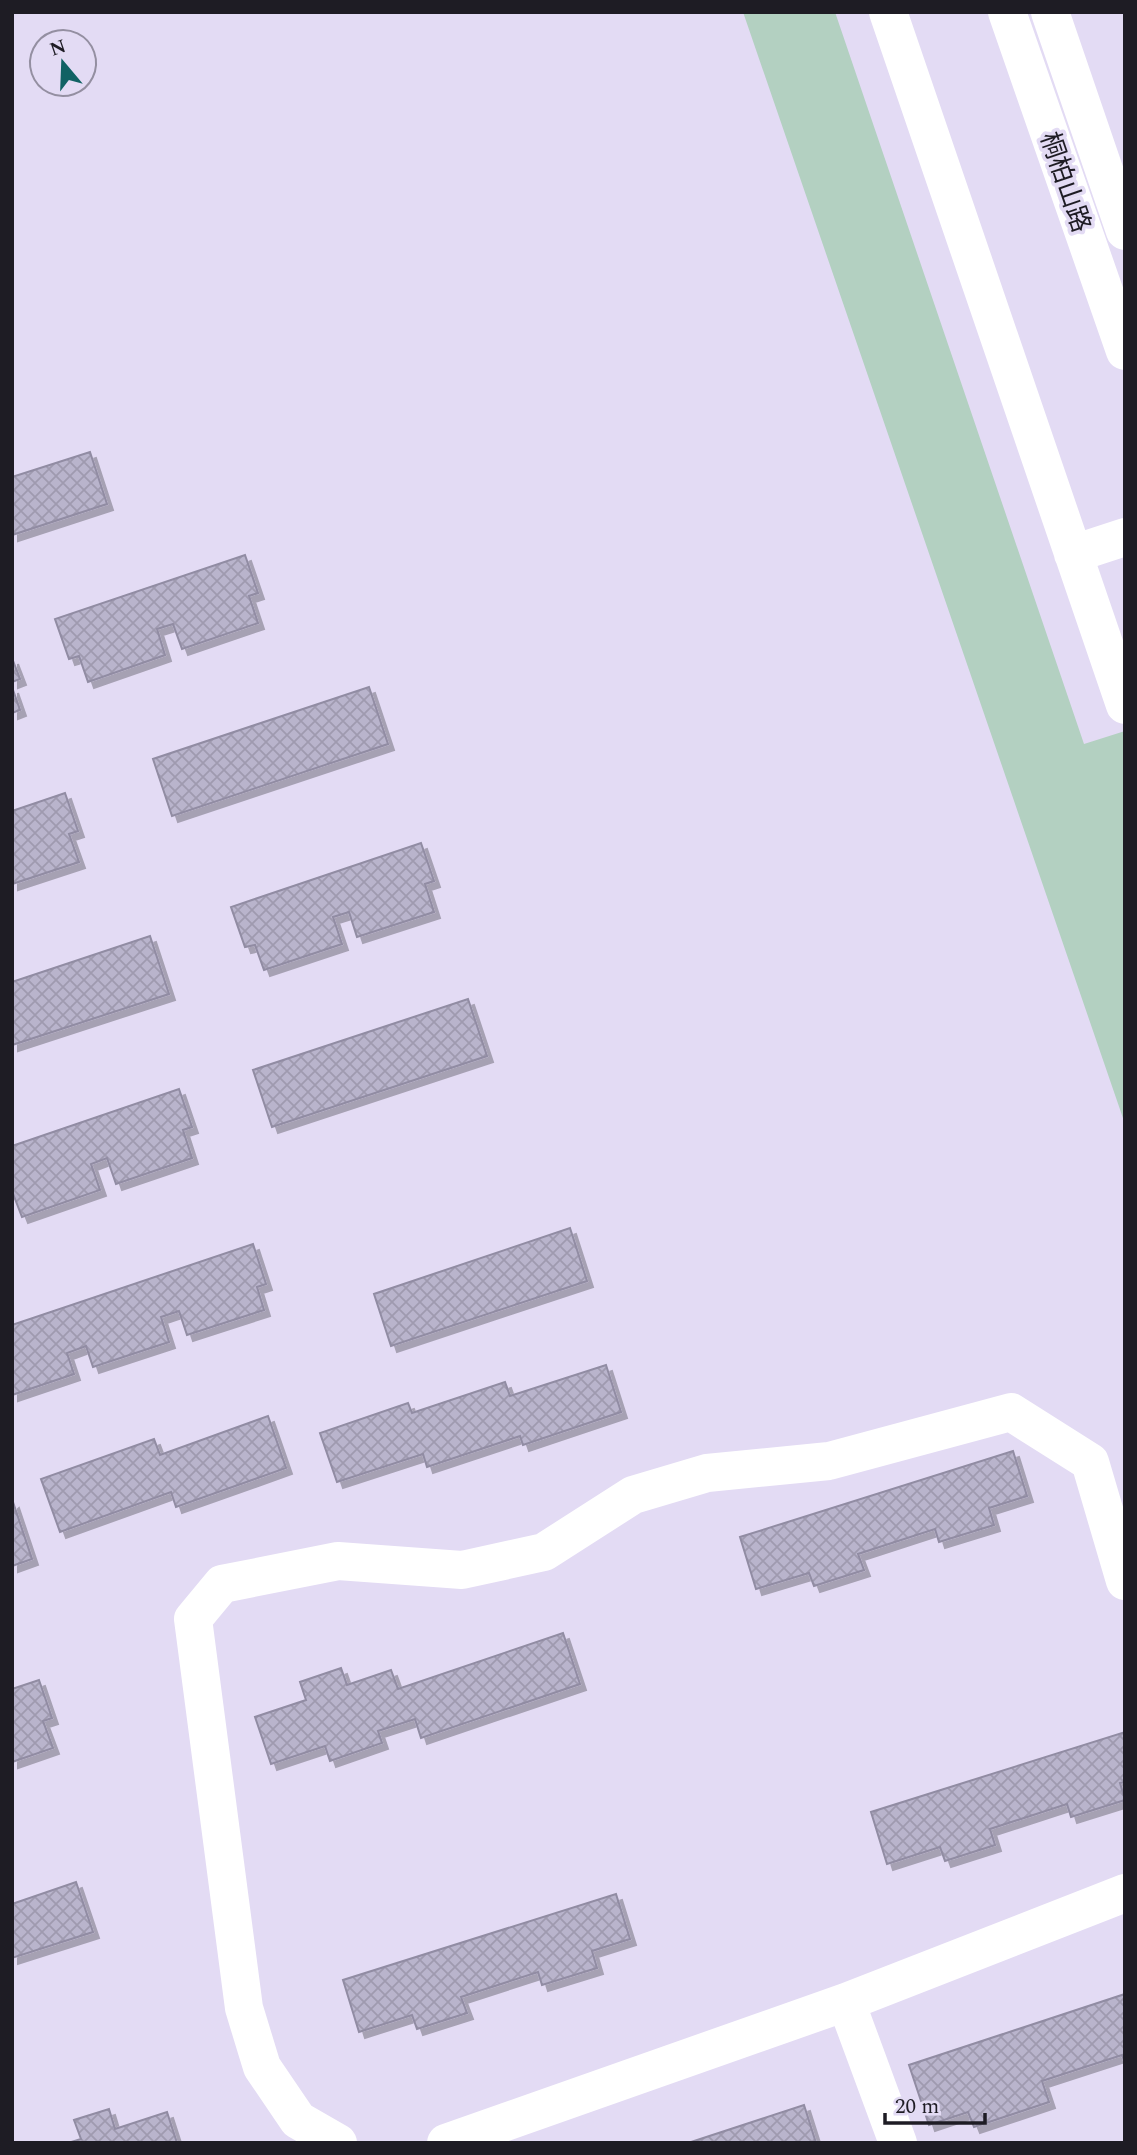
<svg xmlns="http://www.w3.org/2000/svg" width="1137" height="2155" viewBox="0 0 1137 2155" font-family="Spectral,'Noto Sans SC',serif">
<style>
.green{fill:#b3d0c1}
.building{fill:url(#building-cross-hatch);stroke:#918ca3;stroke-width:2;filter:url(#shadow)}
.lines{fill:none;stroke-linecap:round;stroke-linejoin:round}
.minor{stroke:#fff;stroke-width:38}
.labels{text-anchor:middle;stroke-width:7;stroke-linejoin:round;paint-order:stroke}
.street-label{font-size:26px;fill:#1e1c24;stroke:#e3dbf4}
</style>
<defs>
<pattern id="building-cross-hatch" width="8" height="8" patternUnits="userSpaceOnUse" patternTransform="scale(1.75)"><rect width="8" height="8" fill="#b9b4cc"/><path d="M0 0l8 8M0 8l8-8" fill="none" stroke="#9f9aaf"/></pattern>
<filter id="shadow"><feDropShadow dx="6" dy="6" stdDeviation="0" flood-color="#0004"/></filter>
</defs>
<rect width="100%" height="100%" fill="#e3dbf4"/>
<!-- green -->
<path class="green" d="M743,12H835L1084,744L1125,731V1124Z"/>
<!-- building -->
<path class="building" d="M90,452L107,504L12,535V477Z
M245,555L258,593L249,596L258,623L182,649L173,624L157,629L165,655L88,682L79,656L69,659L55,619Z
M12,658L20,679L12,682Z
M12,687L20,710L12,713Z
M369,687L388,744L172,816L153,759Z
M65,793L78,831L69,834L79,862L12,884V811Z
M421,843L434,881L425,884L434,912L357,937L349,912L333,917L342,944L264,970L255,945L245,947L231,907Z
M150,936L169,994L12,1045V982Z
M468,999L487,1056L272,1127L253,1070Z
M179,1089L192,1127L183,1130L192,1158L116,1184L107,1158L91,1164L100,1190L22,1217L12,1191V1146Z
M570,1228L587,1281L391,1346L374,1294Z
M253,1244L266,1284L257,1287L264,1310L187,1335L179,1311L161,1317L169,1342L93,1367L86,1346L67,1353L74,1374L12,1395V1325Z
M606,1365L621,1412L523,1445L520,1436L427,1467L423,1454L337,1482L320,1433L408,1403L412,1413L505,1382L510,1396Z
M268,1416L286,1468L176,1507L171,1492L60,1532L41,1479L154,1439L160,1455Z
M1013,1451L1027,1496L989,1508L994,1525L939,1542L935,1529L858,1554L864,1570L814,1586L809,1573L756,1589L740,1537Z
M13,1502L32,1559L12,1566V1503Z
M563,1633L580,1684L421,1738L415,1719L378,1731L382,1743L330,1761L325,1746L271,1764L255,1717L306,1700L300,1682L341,1668L347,1685L391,1670L398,1689Z
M39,1680L52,1718L43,1721L53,1748L12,1762V1689Z
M1125,1732V1782L1120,1783L1125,1800L1071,1817L1067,1804L990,1829L995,1845L945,1861L940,1847L887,1864L871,1812Z
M76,1882L93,1932L12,1958V1904Z
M616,1894L630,1939L592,1951L597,1968L542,1985L538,1972L461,1997L467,2013L417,2029L412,2015L359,2032L343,1980Z
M1125,1994V2063L1122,2055L1042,2081L1049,2102L974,2127L968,2112L929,2125L909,2065Z
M804,2105L816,2143H688Z
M109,2109L115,2129L167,2112L177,2143H68L81,2139L74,2120Z"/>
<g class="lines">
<!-- minor -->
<path class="minor" d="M888,12L1125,705
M1007,12L1125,351
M1050,12L1125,231
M1073,554L1125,537
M846,2002L898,2143
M338,2143L298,2120L262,2067L244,2008L193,1619L222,1584L338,1561L462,1570L544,1552L633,1495L707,1473L829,1461L1011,1412L1090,1462L1125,1581
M446,2143L846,2002L1125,1893"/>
</g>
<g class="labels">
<!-- street labels -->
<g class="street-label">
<text transform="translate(1066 182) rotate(71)" y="9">桐柏山路</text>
</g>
</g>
<!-- border -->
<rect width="1137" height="2155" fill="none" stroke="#1e1c24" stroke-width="28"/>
<!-- north arrow -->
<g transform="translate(63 63) rotate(341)"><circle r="33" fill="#e3dbf4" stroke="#948fa1" stroke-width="2"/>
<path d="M0-5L12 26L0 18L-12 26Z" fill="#116264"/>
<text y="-10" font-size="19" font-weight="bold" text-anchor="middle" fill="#1e1c24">N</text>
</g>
<!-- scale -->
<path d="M885 2113v10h100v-10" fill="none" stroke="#1e1c24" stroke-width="3.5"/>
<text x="895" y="2113" font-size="21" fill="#1e1c24" stroke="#e3dbf4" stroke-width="5" paint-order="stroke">20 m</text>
</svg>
